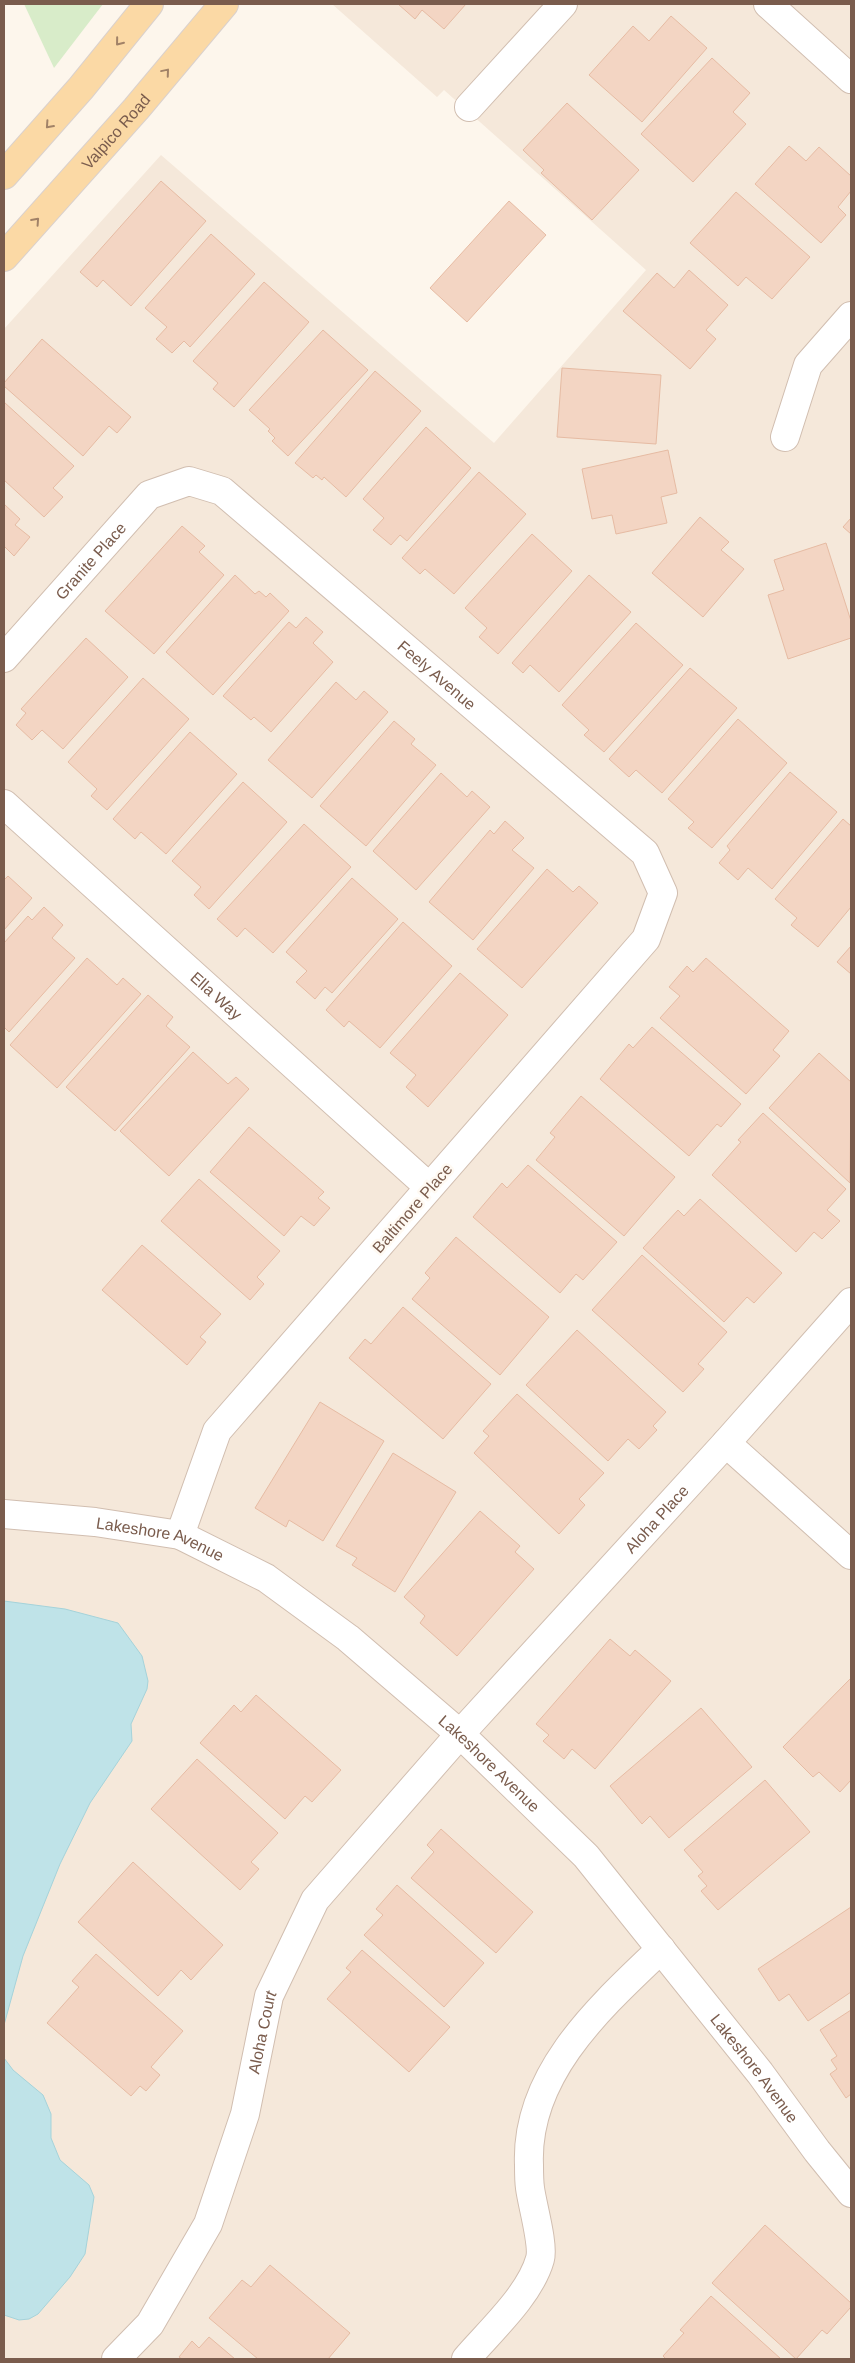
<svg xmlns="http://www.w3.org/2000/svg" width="855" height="2363" viewBox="0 0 855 2363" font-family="Arial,sans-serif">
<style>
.residential{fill:#f5e8da}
.green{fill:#d8ecc9}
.water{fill:#bfe3e8;stroke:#a5d3da}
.building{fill:#f3d5c3;stroke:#e6bba3}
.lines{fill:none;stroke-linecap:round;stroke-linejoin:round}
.minor-casing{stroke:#d1beb0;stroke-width:30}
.major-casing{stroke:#dad1cd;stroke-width:30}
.minor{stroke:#fff;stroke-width:28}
.major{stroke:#fbd9a5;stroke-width:28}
.oneway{stroke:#a18267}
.labels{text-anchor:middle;stroke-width:5;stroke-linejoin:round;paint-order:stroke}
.street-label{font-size:16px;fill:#7a5c4d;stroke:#fffaf3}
</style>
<rect width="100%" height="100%" fill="#fdf6ec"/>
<!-- residential -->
<path class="residential" d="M332,4H851V2359H4V329L161,155L494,443L646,270L444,90L437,97Z"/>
<!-- green -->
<path class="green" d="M24,4H103L54,68Z"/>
<!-- water -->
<path class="water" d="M4,1601L65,1609L118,1623L142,1656L148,1681L147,1689L131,1724L132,1741L90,1803L60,1864L23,1956L4,2025Z
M4,2058L13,2070L43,2095L51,2114V2138L60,2160L89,2185L94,2197L85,2254L70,2277L38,2314L29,2319L19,2320L4,2315Z"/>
<!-- building -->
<path class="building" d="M398,4H466L444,29L422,10L415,19Z
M671,16L707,48L642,122L589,75L633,26L649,41Z
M712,58L750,93L733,112L746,124L693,182L641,134Z
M567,103L639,170L592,220L541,173L544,170L523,150Z
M789,146L806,161L819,147L851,176V191L838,207L846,215L821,243L755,184Z
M161,181L206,221L131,306L103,280L97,287L80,272Z
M736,192L810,257L772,299L746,277L738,286L690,243Z
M509,201L546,235L467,322L430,288Z
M211,234L255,274L190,347L184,341L172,353L156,339L167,327L145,308Z
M689,270L728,305L706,330L716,339L690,369L623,311L657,273L674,288Z
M264,282L309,322L234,407L213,389L218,383L193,361Z
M323,330L368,370L288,456L272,441L275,438L268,431L270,429L249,410Z
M42,339L131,417L117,433L109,426L83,456L4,386V383Z
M562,368L661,375L656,444L557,437Z
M375,371L421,411L346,497L324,477L322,480L316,475L313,478L295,463Z
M4,402L74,466L53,488L63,497L44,517L4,480Z
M426,427L471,468L407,541L400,535L391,545L373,530L384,518L363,499Z
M668,450L677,493L661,497L667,523L616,534L612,515L592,519L582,469Z
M479,472L526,514L454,594L425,569L420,574L402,558Z
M4,504L20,519L15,525L30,537L14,556L4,546Z
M700,517L729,542L721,550L744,569L703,617L652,573Z
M851,518V534L843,527Z
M182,526L205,546L199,552L224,575L154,654L105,611Z
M532,534L572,571L498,654L479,637L487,628L465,608Z
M826,543L851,621V638L788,659L768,595L784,590L774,560Z
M235,575L255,594L259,591L266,597L270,593L289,611L213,695L166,652Z
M589,575L631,612L559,692L530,665L523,673L512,663Z
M306,617L323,632L313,643L333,662L271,732L254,717L251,720L223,696L289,622L296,628Z
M636,623L683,665L604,752L584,735L589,730L562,705Z
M86,638L128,677L63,749L42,730L32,740L16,725L26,713L21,709Z
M690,668L737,708L662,793L636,770L629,777L609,759Z
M143,678L189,719L107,810L91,796L97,789L68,762Z
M336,682L356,700L364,691L388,712L312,798L268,760Z
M738,719L787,763L712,848L688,828L694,822L668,799Z
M394,721L415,739L411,744L436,765L366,846L320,806Z
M190,732L237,774L166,854L141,832L135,839L113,819Z
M790,772L837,812L772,889L748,868L738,880L719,863L730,850L727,846Z
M441,773L467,797L472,791L490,807L416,890L373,851Z
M243,782L287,822L209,909L194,895L201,887L172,861Z
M843,819L851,826V907L818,947L791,925L797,918L775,899Z
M505,821L524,838L512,850L534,868L473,940L429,902L490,830L494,834Z
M304,824L351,867L273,953L245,928L237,937L217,919Z
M547,869L573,892L579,886L598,903L522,988L477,949Z
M8,876L32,898L4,930V880Z
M352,878L398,919L332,993L325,987L315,999L296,982L307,971L286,952Z
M44,907L63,925L52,938L75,958L9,1032L4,1027V943L28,916L32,920Z
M403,922L452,966L380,1048L349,1021L344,1027L326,1010Z
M851,946V974L837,962Z
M87,958L117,985L123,978L141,994L57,1088L10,1045Z
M706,958L789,1031L773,1050L780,1056L746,1094L660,1018L680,996L669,987L687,966L693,972Z
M460,973L508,1015L428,1107L406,1087L416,1075L390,1053Z
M148,995L173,1017L166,1026L190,1047L115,1131L66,1087Z
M652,1027L741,1104L721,1127L717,1124L689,1156L600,1079L629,1044L633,1048Z
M193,1052L228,1084L236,1077L249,1089L169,1176L120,1131Z
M819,1053L851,1082L850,1183L769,1108Z
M581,1096L675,1177L624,1236L536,1160L555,1137L550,1133Z
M763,1113L846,1189L827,1210L840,1221L822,1239L814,1232L796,1252L712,1175L741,1142L738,1140Z
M249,1127L324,1192L318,1198L330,1208L314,1226L301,1216L284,1236L210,1172Z
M528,1165L617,1242L583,1280L576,1274L560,1293L473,1217L502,1183L507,1188Z
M199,1179L280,1251L257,1277L264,1284L250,1300L161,1221Z
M700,1199L782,1273L754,1303L747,1297L724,1322L643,1248L678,1210L684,1216Z
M456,1237L549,1317L500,1375L412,1299L430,1278L425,1273Z
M142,1245L221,1314L200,1337L206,1342L187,1365L102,1290Z
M642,1255L727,1332L698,1364L704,1369L683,1392L592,1310Z
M403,1307L491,1384L443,1439L349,1358L365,1339L371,1344Z
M577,1330L666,1412L653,1426L657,1430L639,1449L628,1439L608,1461L526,1385Z
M517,1394L604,1473L579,1499L585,1505L559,1534L474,1453L489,1436L483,1431Z
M320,1402L384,1441L323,1541L289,1520L286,1527L255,1508Z
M393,1453L456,1492L395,1592L352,1565L357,1558L336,1546Z
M480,1511L520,1546L515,1552L534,1569L457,1656L420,1623L425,1616L404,1597Z
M610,1639L630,1656L635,1650L671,1681L595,1769L572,1749L564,1759L543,1741L549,1735L536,1724Z
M851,1678V1780L840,1792L819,1772L813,1777L783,1747Z
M256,1695L341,1770L312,1802L305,1796L285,1819L200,1743L234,1705L241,1712Z
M701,1708L752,1767L669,1838L650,1816L642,1824L610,1786Z
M197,1759L278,1833L251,1862L259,1869L240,1890L151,1809Z
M765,1780L810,1832L718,1910L701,1891L707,1886L698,1876L703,1872L684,1850Z
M441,1829L533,1912L496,1953L411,1878L434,1852L427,1845Z
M133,1862L223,1945L191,1980L181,1970L158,1996L78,1922Z
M397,1885L484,1963L444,2007L364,1935L383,1915L376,1909Z
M851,1907V1992L808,2021L789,1994L779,2001L758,1969Z
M362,1950L450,2027L409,2072L327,1999L351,1972L346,1968Z
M96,1954L183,2031L151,2067L160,2075L146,2091L140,2086L131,2096L47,2023L79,1987L72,1981Z
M851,2010V2094L846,2098L830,2074L837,2069L831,2060L837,2056L820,2030Z
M765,2225L851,2303V2307L827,2334L822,2330L796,2359L712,2283Z
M270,2265L350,2333L328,2359H258L209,2318L242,2280L251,2287Z
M711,2296L781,2359H666L663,2356L684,2333L680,2330Z
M209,2337L235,2359H182L179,2357L192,2341L199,2348Z"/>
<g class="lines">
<!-- minor casing -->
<g class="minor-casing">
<g id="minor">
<path d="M768,4L851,79"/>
<path d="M469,107L563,4"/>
<path d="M785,437L808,365L851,316"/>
<path id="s1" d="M4,658L149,495L189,481L222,491L645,853L663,893L646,939L217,1431L180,1535"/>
<path id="s2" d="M4,804L429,1187"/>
<path d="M726,1443L851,1555"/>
<path id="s3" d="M4,1514L95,1522L180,1535L266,1578L348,1638L460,1734L586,1856L760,2073L817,2151L851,2193"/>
<path id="s4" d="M116,2359L150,2324L208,2224L245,2114L269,1996L315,1900L460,1734L726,1443L851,1302"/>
<path d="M466,2359C490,2331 530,2295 540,2259C544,2245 532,2204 530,2188C529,2181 529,2173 529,2165C525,2074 600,2007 661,1949"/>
</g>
</g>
<!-- major casing -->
<g class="major-casing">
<g id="major">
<path d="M4,175L81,88L149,4"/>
<path id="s5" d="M4,257L136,109L224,4"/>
</g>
</g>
<!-- minor -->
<use href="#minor" class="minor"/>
<!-- major -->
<use href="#major" class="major"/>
</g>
<!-- one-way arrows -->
<defs><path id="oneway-chevron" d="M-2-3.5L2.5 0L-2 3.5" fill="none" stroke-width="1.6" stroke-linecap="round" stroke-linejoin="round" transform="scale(1.25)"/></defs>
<g class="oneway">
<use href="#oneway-chevron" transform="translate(119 42) rotate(129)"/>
<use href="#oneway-chevron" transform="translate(166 72) rotate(-50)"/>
<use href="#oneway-chevron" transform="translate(49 125) rotate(132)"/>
<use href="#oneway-chevron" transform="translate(36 221) rotate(-48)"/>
</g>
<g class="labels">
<!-- street labels -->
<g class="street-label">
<text dy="6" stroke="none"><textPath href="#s5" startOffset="168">Valpico Road</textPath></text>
<text dy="6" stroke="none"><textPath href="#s1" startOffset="130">Granite Place</textPath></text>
<text dy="6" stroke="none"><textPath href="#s1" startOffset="578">Feely Avenue</textPath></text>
<text dy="6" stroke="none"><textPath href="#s2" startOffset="286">Ella Way</textPath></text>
<text transform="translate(412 1208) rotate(-49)" y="6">Baltimore Place</text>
<text dy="6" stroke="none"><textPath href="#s4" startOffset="1019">Aloha Place</textPath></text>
<text dy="6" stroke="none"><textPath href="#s3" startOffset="159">Lakeshore Avenue</textPath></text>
<text dy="6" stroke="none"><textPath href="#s3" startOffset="564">Lakeshore Avenue</textPath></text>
<text dy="6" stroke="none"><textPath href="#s4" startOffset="364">Aloha Court</textPath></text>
<text dy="6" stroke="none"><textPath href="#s3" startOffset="969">Lakeshore Avenue</textPath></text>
</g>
</g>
<!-- border -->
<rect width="855" height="2363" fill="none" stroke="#7a5c4d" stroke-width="10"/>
</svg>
